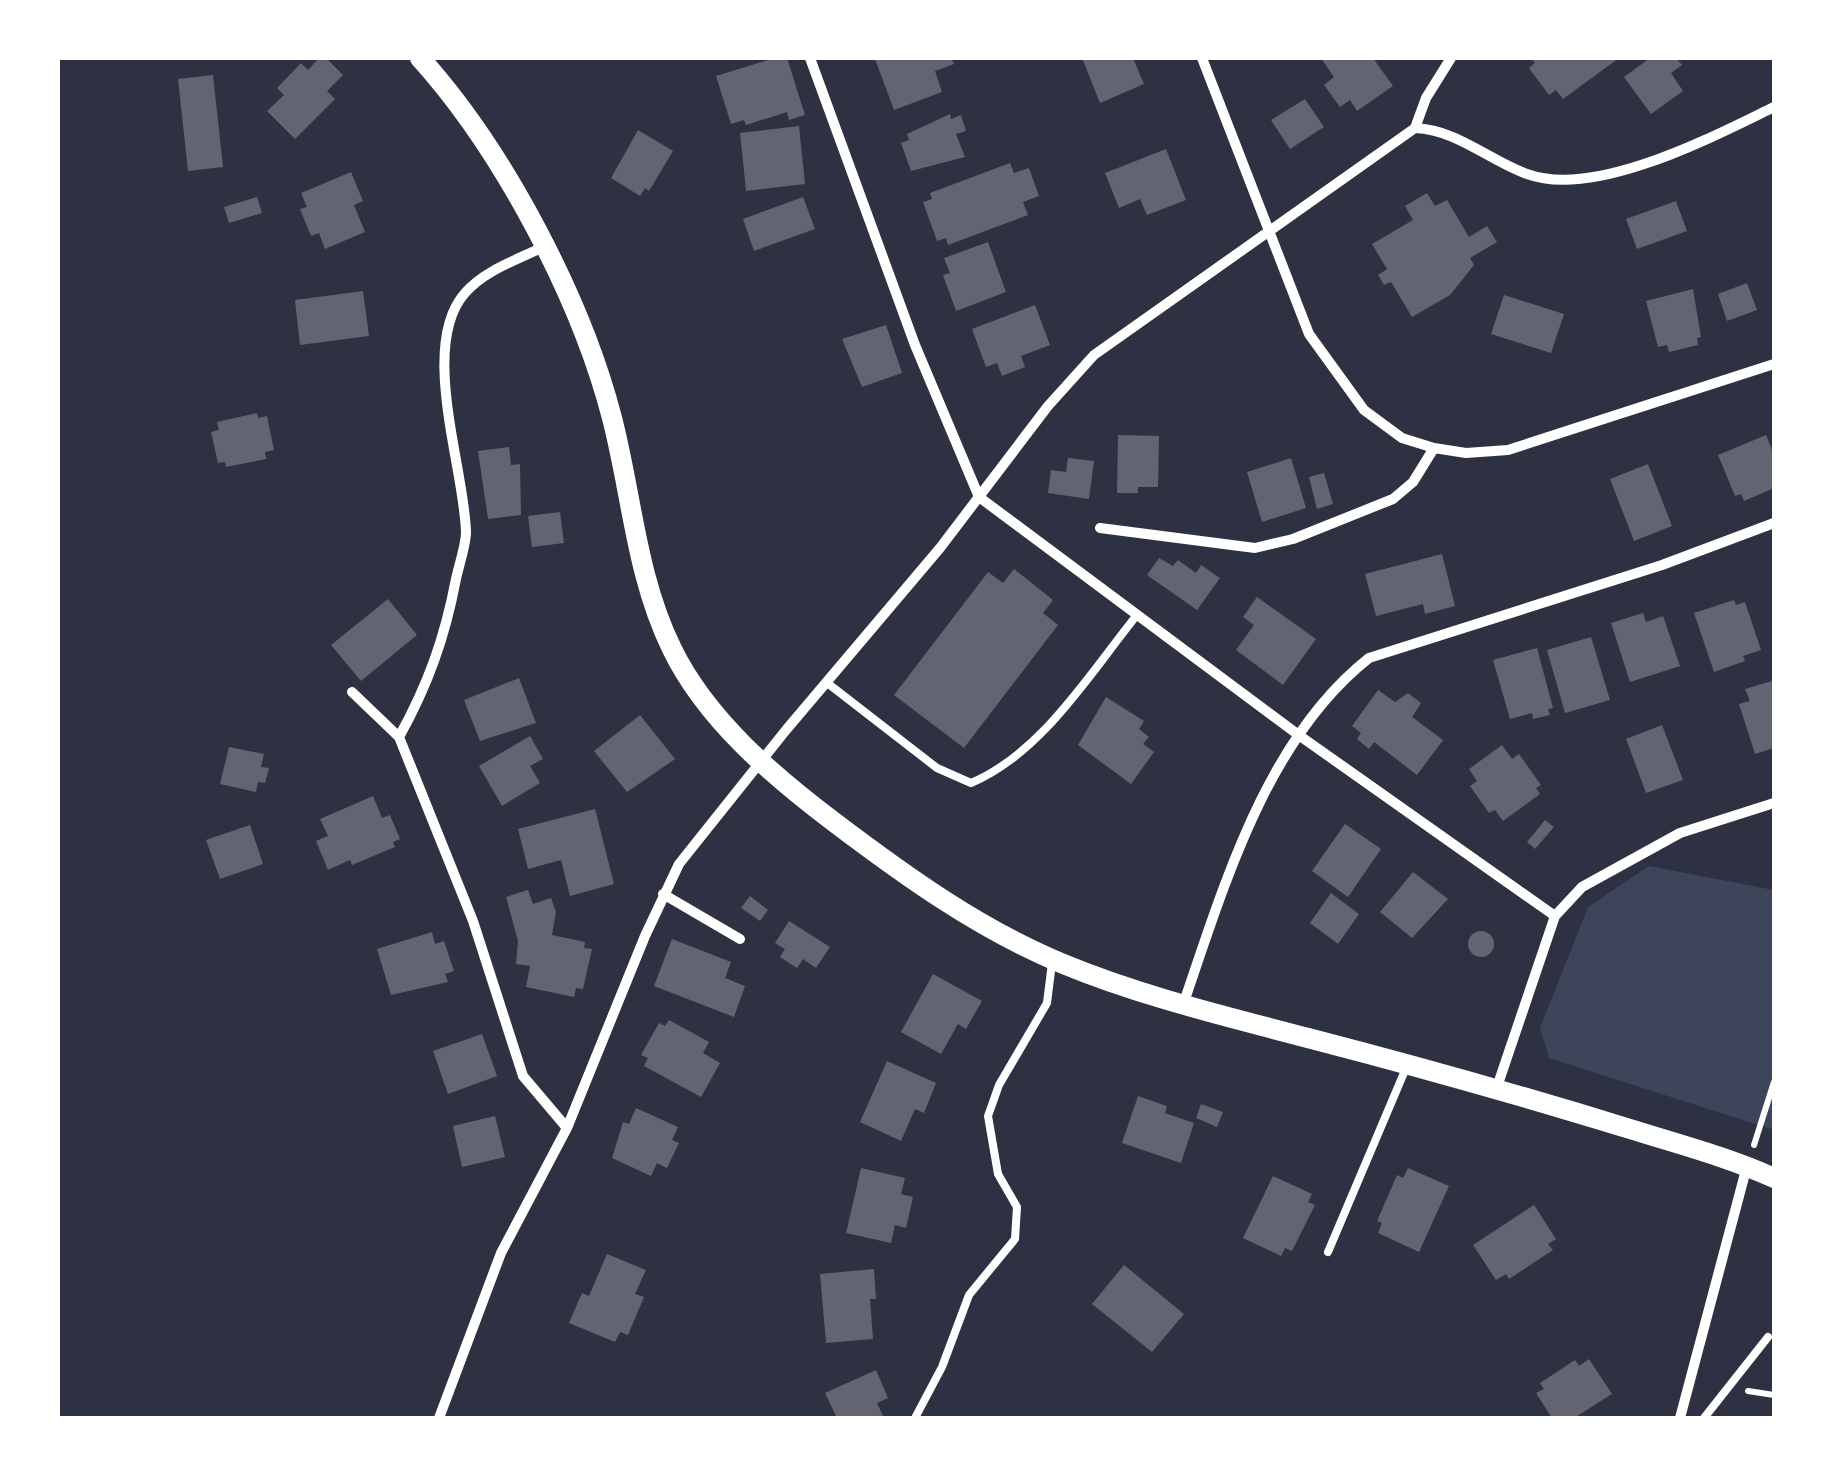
<svg xmlns="http://www.w3.org/2000/svg" width="1832" height="1476" viewBox="0 0 1832 1476" font-family="Raleway,sans-serif">
<style>
.green{fill:#3c4559}
.building{fill:#626471}
.lines{fill:none;stroke-linecap:round;stroke-linejoin:round}
.path{stroke:#fff;stroke-width:6}
.service{stroke:#fff;stroke-width:8}
.minor{stroke:#fff;stroke-width:10}
.secondary{stroke:#fff;stroke-width:20}
</style>
<rect width="100%" height="100%" fill="#2d3142"/>
<!-- green -->
<path class="green" d="M1649,866L1774,890V1130L1549,1058L1540,1028L1588,907Z"/>
<!-- building -->
<path class="building" d="M319,58H326L343,75L327,91L335,99L295,139L267,111L284,95L277,88L301,63L308,70Z
M775,58H787L805,115L789,120L787,112L746,125L744,120L731,124L716,76Z
M880,58H951L954,64L935,71L942,92L894,110L875,59Z
M1082,58H1133L1144,84L1100,103Z
M1321,58H1373L1393,86L1357,111L1350,100L1340,107L1324,85L1334,77Z
M1531,58H1619L1563,99L1556,90L1549,95L1529,68L1535,63Z
M1650,58H1676L1682,65L1671,73L1683,91L1651,114L1624,77Z
M213,75L223,167L188,171L178,79Z
M1305,99L1324,127L1290,149L1271,120Z
M950,114L951,119L961,115L966,131L956,134L965,157L911,171L901,143L909,140L907,134Z
M799,126L805,184L746,191L740,133Z
M638,130L673,151L649,191L645,188L640,196L611,178Z
M1166,149L1186,200L1147,215L1140,199L1119,208L1105,173Z
M1010,163L1014,173L1029,168L1039,196L1023,202L1028,215L948,245L946,238L937,241L923,202L932,199L930,193Z
M351,172L363,201L354,205L365,232L325,249L319,233L311,236L300,209L307,207L301,193Z
M1427,193L1435,206L1447,200L1469,237L1487,226L1497,242L1470,258L1474,265L1450,295L1412,317L1391,282L1384,285L1378,275L1387,269L1372,244L1413,220L1405,206Z
M257,197L262,213L229,223L224,207Z
M803,197L815,229L754,251L743,219Z
M1676,201L1687,231L1637,249L1626,219Z
M988,242L1006,292L956,311L943,275L950,273L944,258Z
M1747,283L1757,310L1727,321L1718,294Z
M1693,289L1701,337L1697,338L1698,345L1669,352L1667,345L1658,347L1646,301Z
M363,291L369,336L300,345L295,300Z
M1504,295L1564,314L1551,353L1491,334Z
M1035,305L1050,345L1021,356L1025,367L1002,376L997,363L986,367L972,329Z
M886,325L902,373L862,387L842,339Z
M257,413L258,418L267,416L274,450L265,452L266,459L226,467L225,462L218,463L211,432L219,430L217,422Z
M1118,435L1159,436L1158,487H1138V493H1117Z
M1766,435L1774,455V488L1744,501L1741,494L1735,496L1718,455Z
M509,447L511,465L520,464L521,515L488,519L478,451Z
M1068,458L1094,461L1089,499L1048,493L1051,470L1066,472Z
M1291,458L1306,508L1262,522L1247,472Z
M1648,464L1672,526L1634,541L1610,479Z
M1324,473L1333,504L1317,509L1309,477Z
M560,512L564,543L532,547L528,516Z
M1442,554L1455,606L1425,614L1423,604L1376,616L1365,574Z
M1159,558L1173,566L1178,560L1196,573L1201,565L1220,578L1197,610L1147,575Z
M1014,569L1053,600L1043,613L1058,625L964,748L894,695L988,572L1003,583Z
M1257,597L1316,639L1283,685L1236,650L1254,625L1243,617Z
M388,599L417,635L361,681L331,645Z
M1734,600L1736,605L1745,602L1761,650L1743,656L1745,661L1714,672L1694,613Z
M1643,613L1646,622L1663,616L1680,666L1630,682L1611,623Z
M1591,637L1610,700L1565,713L1547,650Z
M1537,648L1553,708L1548,709L1550,715L1533,719L1532,713L1510,719L1493,660Z
M519,678L536,723L480,741L464,700Z
M1772,681L1774,748L1755,754L1739,704L1750,701L1745,689Z
M1378,690L1395,702L1408,693L1421,703L1412,717L1443,740L1417,775L1374,742L1369,749L1357,739L1361,733L1352,726Z
M1106,697L1144,721L1139,729L1149,737L1143,744L1154,752L1131,784L1078,745Z
M640,715L675,759L627,792L594,751Z
M1662,725L1683,780L1646,793L1626,739Z
M530,736L543,759L530,766L540,783L502,806L479,766Z
M1502,745L1512,759L1519,754L1541,785L1536,788L1540,794L1503,821L1495,810L1489,813L1470,786L1477,781L1469,769Z
M229,747L264,754L261,767L269,768L265,783L258,782L256,792L220,784Z
M373,796L382,818L390,815L400,839L393,842L395,847L352,865L350,860L328,870L316,841L328,836L320,819Z
M595,809L614,884L570,896L561,860L528,869L518,829Z
M1545,820L1554,827L1535,849L1527,842Z
M1345,824L1381,849L1348,897L1312,871Z
M250,825L263,864L220,879L206,840Z
M1413,872L1448,899L1412,938L1380,912Z
M528,890L533,904L551,898L556,912L552,935L585,942L584,948L592,949L583,989L576,988L574,997L526,987L530,966L516,964L518,941L506,897Z
M1331,893L1359,914L1338,944L1310,923Z
M750,896L768,910L760,921L741,908Z
M789,921L830,947L816,968L803,959L797,968L780,957L785,949L775,943Z
M1468 944a13 13 0 1 1 26 0a13 13 0 1 1-26 0Z
M432,932L435,944L444,941L454,971L445,974L448,982L391,995L377,949Z
M672,939L731,962L725,978L745,986L734,1017L654,986Z
M933,974L982,1001L966,1029L958,1024L941,1054L901,1032Z
M669,1020L709,1042L703,1053L720,1063L701,1097L644,1066L648,1058L641,1055L659,1023L665,1026Z
M482,1034L497,1076L448,1094L433,1051Z
M887,1061L936,1083L924,1113L915,1109L901,1141L860,1122Z
M1138,1096L1167,1106L1165,1113L1194,1123L1181,1163L1122,1143Z
M1201,1104L1223,1112L1217,1127L1196,1118Z
M636,1108L678,1127L672,1140L679,1143L667,1168L657,1163L651,1176L612,1158L623,1122L629,1124Z
M495,1116L505,1157L462,1167L453,1126Z
M861,1168L905,1178L901,1194L913,1197L906,1228L895,1225L891,1243L846,1233Z
M1408,1168L1449,1186L1419,1252L1378,1233L1382,1223L1377,1221L1397,1175L1403,1178Z
M1273,1176L1312,1194L1308,1202L1315,1205L1292,1251L1285,1248L1281,1256L1243,1238Z
M1534,1205L1556,1239L1548,1244L1553,1250L1509,1279L1506,1274L1496,1280L1473,1245Z
M607,1254L646,1270L635,1294L644,1297L628,1335L620,1332L615,1342L569,1323L582,1293L589,1296Z
M1124,1265L1184,1314L1152,1352L1092,1304Z
M874,1269L876,1299H870L873,1339L826,1343L820,1274Z
M1589,1359L1612,1394L1574,1418H1552L1536,1393L1544,1389L1540,1383L1575,1360L1579,1366Z
M876,1370L888,1398L877,1403L884,1418H837L825,1393Z"/>
<g class="lines">
<!-- path -->
<path class="path" d="M1754,1145L1774,1082
M1748,1391L1774,1395"/>
<!-- service -->
<path class="service" d="M826,682L937,768L971,783C1042,753 1090,673 1137,615
M1328,1252L1406,1068
M915,1418L942,1367L969,1295L1015,1239L1017,1207L998,1174L988,1116L999,1085L1047,1003L1052,963
M1704,1418L1768,1337"/>
<!-- minor -->
<path class="minor" d="M810,58L915,345L979,497L1300,736L1555,916
M1202,58L1309,334L1364,410L1402,438L1434,448L1466,453L1508,450L1774,364
M1415,128C1458,130 1488,160 1527,174C1595,199 1712,137 1774,107
M1415,128L1426,98L1451,58
M1100,528L1255,548L1293,539L1393,499L1413,482L1434,448
M352,692L399,737
M663,894L740,939
M1183,1005C1224,886 1266,739 1369,658L1662,565L1774,523
M1497,1087L1555,916L1582,887L1680,833L1774,803
M567,1128L645,936L679,864L786,730L940,548L1048,406L1094,355L1415,128
M439,1418L501,1253L567,1128L523,1076L473,921L399,737C428,685 445,637 456,579C459,565 465,548 466,534C466,473 418,346 465,293C485,270 517,260 543,247
M1680,1418L1747,1166"/>
<!-- secondary -->
<path class="secondary" d="M420,58C503,150 581,298 612,418C632,495 636,576 672,649C706,719 773,776 834,822C904,875 979,929 1061,963C1140,996 1225,1016 1308,1038C1416,1066 1523,1096 1630,1129C1678,1144 1728,1157 1774,1178"/>
</g>
<!-- border -->
<rect width="1832" height="1476" fill="none" stroke="#ffffff" stroke-width="120"/>
</svg>
